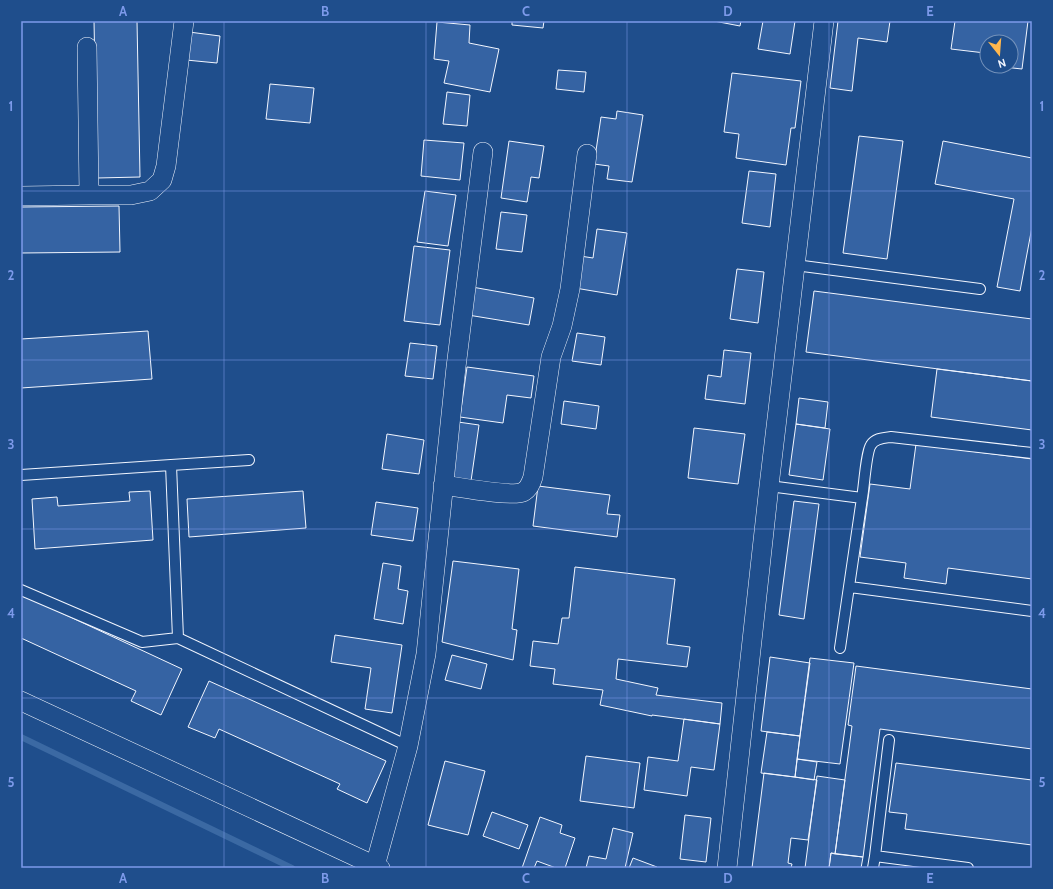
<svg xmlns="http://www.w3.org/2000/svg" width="1053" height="889" viewBox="0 0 1053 889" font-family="Cabin,sans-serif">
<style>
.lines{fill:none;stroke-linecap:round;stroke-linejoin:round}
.stream{stroke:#3b69a3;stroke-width:6}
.building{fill:#3563a3;stroke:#f2f6ff}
.service-casing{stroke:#f2f6ff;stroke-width:12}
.minor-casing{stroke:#f2f6ff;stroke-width:20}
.service{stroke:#1f4e8c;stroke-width:10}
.minor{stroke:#1f4e8c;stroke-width:19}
.grid{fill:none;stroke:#7d9aea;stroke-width:1;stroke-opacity:0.55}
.neatline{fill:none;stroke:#7d9aea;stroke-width:1.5}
.grid-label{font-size:13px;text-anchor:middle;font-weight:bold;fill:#7d9aea}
</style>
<rect width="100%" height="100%" fill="#1f4e8c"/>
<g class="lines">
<!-- stream -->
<path class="stream" d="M21,737L292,868"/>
</g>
<!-- building -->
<path class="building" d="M94,21H137L140,177L97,178Z
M512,21H544L543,28L512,25Z
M714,21H741L740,26Z
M763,21H795L790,54L758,49Z
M838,21H890L887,42L858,38L852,91L830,88Z
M955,21H1028L1022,69L994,66H1011V42H987V65H984L985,53L951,49Z
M437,22L470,25L469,43L499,49L490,92L444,83L449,61L434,59Z
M189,32L220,36L217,63L186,60Z
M558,70L586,72L584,92L556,89Z
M732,73L801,81L795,128H791L786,165L736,158L739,134L724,132Z
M270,84L314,88L310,123L266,119Z
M447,92L470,95L467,126L443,124Z
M617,111L643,115L632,182L607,179L609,166L594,164L601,117L616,119Z
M859,136L903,141L887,259L843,253Z
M424,140L464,143L460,180L421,176Z
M509,141L544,146L539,178L531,177L527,202L501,198Z
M943,141L1032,158V227L1020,291L997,287L1014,199L935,184Z
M749,171L776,174L770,227L742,223Z
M425,191L456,195L448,246L417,242Z
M119,206L120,252L21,253V207Z
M501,212L527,215L522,252L496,249Z
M597,229L627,233L617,295L575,288L580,256L593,258Z
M414,246L450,250L440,325L404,321Z
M737,269L764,272L758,323L730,319Z
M472,287L534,298L529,325L468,315Z
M814,291L1032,319V381L806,352Z
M148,331L152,379L21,388V339Z
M577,333L605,337L601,365L572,361Z
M410,343L437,346L433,379L405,376Z
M724,350L751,353L745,404L705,399L708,375L721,377Z
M467,367L534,376L531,398L507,395L503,423L460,417Z
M937,369L1032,381V430L931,417Z
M799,398L828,402L825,428L796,424Z
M564,401L599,406L596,429L561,424Z
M458,422L479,425L471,481L450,478Z
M796,424L830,429L823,480L789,475Z
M694,428L745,434L738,484L688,478Z
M387,434L424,440L419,474L382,469Z
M916,444L1032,459V579L948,568L946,584L904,578L906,563L860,557L870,484L910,489Z
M538,486L610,495L607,514L620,515L617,537L533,526Z
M150,491L153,540L35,549L32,499L57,497L58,506L130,501L129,492Z
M303,491L306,528L189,537L187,499Z
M794,501L819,504L804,619L779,615Z
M376,502L418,508L413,541L371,535Z
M453,561L519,569L512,629L517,630L513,660L442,642Z
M383,563L401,566L398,589L408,591L403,624L374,619Z
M575,567L675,579L667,644L690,647L687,667L618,659L616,679L658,688L656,695L722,703L720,724L652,715V716L600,705L603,690L553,684L555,669L530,666L533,641L558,644L562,618H569Z
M21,594L182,669L161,715L131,701L136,691L21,638Z
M335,635L402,645L392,713L365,709L371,668L331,662Z
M452,655L487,664L481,689L445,680Z
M770,657L810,663L800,736L761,731Z
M810,658L854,663L840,764L797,759Z
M856,666L1032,689V749L880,729L863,857L835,854L852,726L848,725Z
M209,681L386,761L367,803L337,789L340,784L219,729L215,738L188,727Z
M684,719L720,724L714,770L691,767L687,796L644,790L648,757L678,761Z
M767,732L800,736L795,777L761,773Z
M586,756L640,763L634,808L580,801Z
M797,759L817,762L814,780L795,777Z
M445,761L485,771L468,835L428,825Z
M896,763L1032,780V845L905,829L907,814L889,812Z
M764,773L817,780L808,840L791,838L788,863L792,864L791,868H752Z
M817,776L845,780L835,854L831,853L829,868H805Z
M492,812L528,825L519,849L483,836Z
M685,815L711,818L706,862L680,859Z
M540,817L562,825L560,833L575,838L565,868H556L537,861L534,868H522Z
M613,828L633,833L625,868H586L589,856L606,859Z
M831,853L863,857L861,868H829Z
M633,858L657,867L656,868H629Z"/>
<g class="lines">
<!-- service casing -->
<g class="service-casing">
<path id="service" d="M795,265L980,289
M171,465L249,460
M21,475L171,465L178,638L408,746
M769,486L862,498L840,648
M862,498C864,488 866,452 871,445C875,438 884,438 891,437L1032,453
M850,587L1032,611
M21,590L142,642L178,638
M875,856L889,740
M873,868L875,856L968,868"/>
</g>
<!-- minor casing -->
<g class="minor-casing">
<path id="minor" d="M89,195H131L150,191L162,180L166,166L184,21
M21,196L89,195L87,47
M443,485C458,487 513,497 523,492C529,489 531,483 533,477L551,357L562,326L570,289L587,154
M21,701L380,868
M375,866L408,746L426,654L456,367L483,152
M727,868L769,486L824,21"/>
</g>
<!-- service -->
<use href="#service" class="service"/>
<!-- minor -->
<use href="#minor" class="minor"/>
</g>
<!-- grid -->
<path class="grid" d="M224,21V868M426,21V868M627,21V868M829,21V868M21,191H1032M21,360H1032M21,529H1032M21,698H1032"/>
<!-- border -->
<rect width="1053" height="889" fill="none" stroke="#1f4e8c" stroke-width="44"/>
<!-- north arrow -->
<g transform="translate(999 54) rotate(163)"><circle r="19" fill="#1f4e8c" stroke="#7391ba"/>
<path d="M0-3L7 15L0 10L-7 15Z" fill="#ffb74d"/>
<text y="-6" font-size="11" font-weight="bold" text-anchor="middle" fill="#f2f6ff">N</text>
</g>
<rect x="22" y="22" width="1009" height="845" class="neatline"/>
<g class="grid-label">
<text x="123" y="16">A</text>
<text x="325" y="16">B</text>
<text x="526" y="16">C</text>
<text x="728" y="16">D</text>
<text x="930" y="16">E</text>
<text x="11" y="111">1</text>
<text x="1042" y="111">1</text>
<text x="11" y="280">2</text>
<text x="1042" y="280">2</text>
<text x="11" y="449">3</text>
<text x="1042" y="449">3</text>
<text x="11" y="618">4</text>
<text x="1042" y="618">4</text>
<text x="11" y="787">5</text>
<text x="1042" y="787">5</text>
<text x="123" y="883">A</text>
<text x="325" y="883">B</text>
<text x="526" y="883">C</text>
<text x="728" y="883">D</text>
<text x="930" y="883">E</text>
</g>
</svg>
